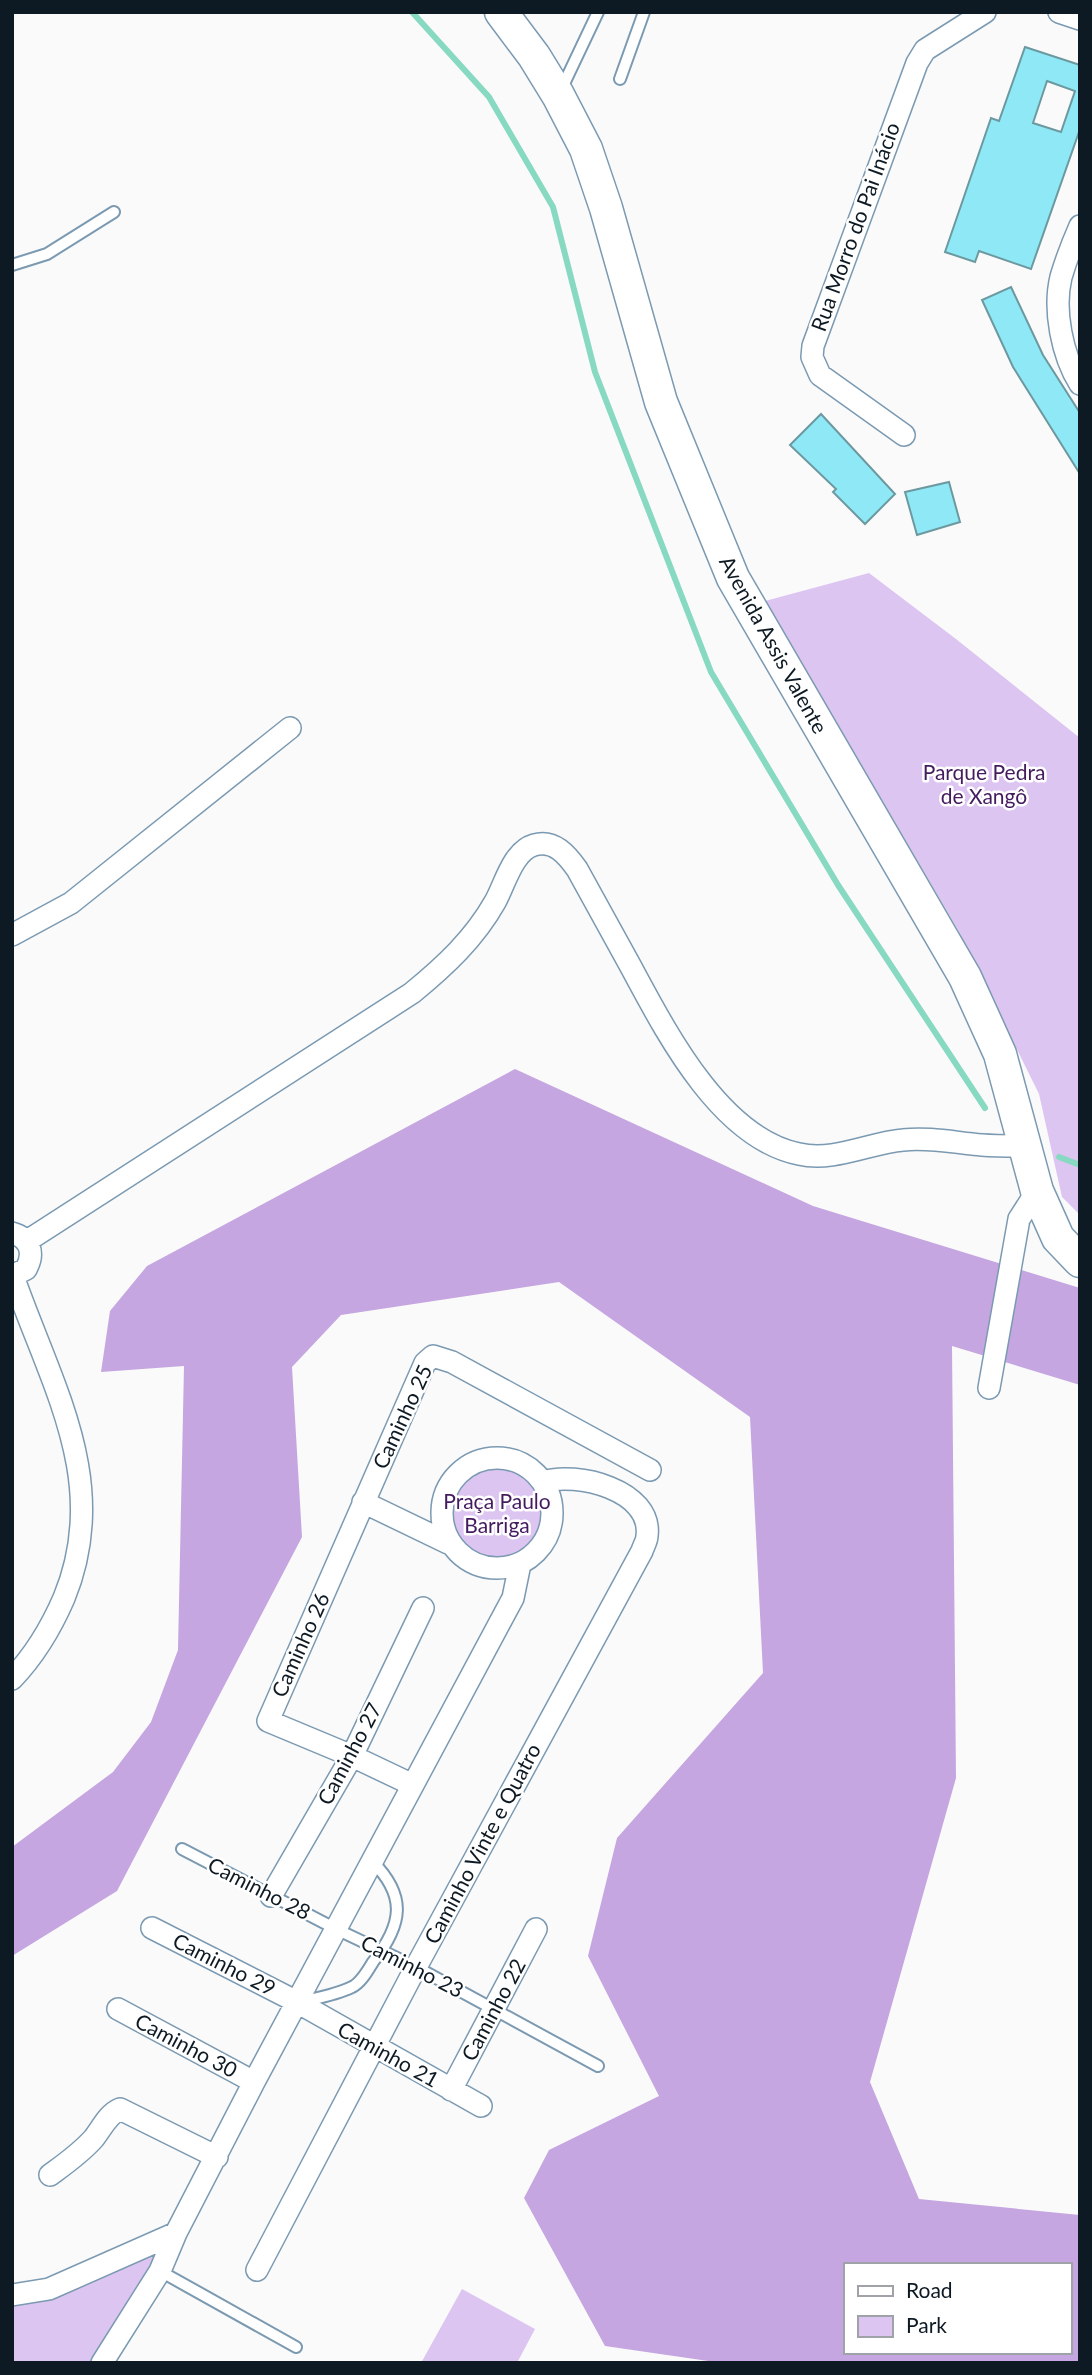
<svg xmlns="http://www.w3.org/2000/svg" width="1092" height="2375" viewBox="0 0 1092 2375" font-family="Lato,sans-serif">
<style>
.green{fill:#ddc5f2}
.forest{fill:#c5a6e0;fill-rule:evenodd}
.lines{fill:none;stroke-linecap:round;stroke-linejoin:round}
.stream{stroke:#87d9c2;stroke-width:6}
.building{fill:#8fe8f6;stroke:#6c99a0;stroke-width:2;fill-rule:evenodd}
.lane-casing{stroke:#7b9ab2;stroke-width:14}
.street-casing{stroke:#7b9ab2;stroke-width:24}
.secondary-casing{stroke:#7b9ab2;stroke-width:35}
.lane{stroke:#fff;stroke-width:10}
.street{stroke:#fff;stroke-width:21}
.secondary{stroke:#fff;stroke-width:32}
.labels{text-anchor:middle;stroke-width:5;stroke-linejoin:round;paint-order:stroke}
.street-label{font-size:21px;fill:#0e1a23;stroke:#fff}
.park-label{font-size:21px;fill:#441b5e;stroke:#fff}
</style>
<rect width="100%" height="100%" fill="#fafafa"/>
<!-- green -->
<path class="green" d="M869,573L956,639L1080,738V1215L1062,1197L1039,1094L958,930L765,601Z
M453 1513a44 44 0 1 1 88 0a44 44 0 1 1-88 0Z
M149,2250L155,2256L91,2363H12V2305L94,2282Z
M462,2289L535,2329L517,2363H421Z"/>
<!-- forest -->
<path class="forest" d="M515,1069L813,1206L1080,1288V1385L952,1346L956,1778L870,2082L919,2199L1080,2215V2363H722L605,2346L524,2198L549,2150L659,2096L588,1956L617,1838L763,1673L750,1417L559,1282L341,1315L292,1367L302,1537L117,1891L12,1956V1847L113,1772L151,1722L178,1650L184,1366L101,1372L110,1311L147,1266ZM845,2265H1069V2352H845Z"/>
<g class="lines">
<!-- stream -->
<path class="stream" d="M412,12L489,97L553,207L595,372L711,672L838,885L985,1108
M1059,1157L1080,1165"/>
</g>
<!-- building -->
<path class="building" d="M1025,47L1080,65V129L1031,269L979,251L975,262L945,252L991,118L999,121ZM1047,81L1075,91L1061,132L1033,123Z
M1011,287L1043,355L1080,413V474L1013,367L982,300Z
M821,414L895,494L865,524L833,492L836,489L790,445Z
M949,482L960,522L917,535L905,492Z"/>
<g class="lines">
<!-- lane casing -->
<g class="lane-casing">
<path id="lane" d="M620,79L644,12
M561,90L598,12
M12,265L47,254L114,212
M182,1849L336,1929L416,1967L598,2066
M300,2002C317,1998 336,1995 352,1987C361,1983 368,1970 373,1962C403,1924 407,1896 372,1861
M160,2271L296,2347"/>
</g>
<!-- street casing -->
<g class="street-casing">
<path id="street" d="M1059,12L1080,19
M1080,226C1073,242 1066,260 1061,277C1053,310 1062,355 1080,384
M904,435L820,375L812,357L813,346L917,63L925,50L985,12
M12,935L71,903L290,728
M12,1233C30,1238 35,1253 26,1269L12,1276
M27,1241L412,993C445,966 474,939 495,902C505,884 513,851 534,845C554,839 567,855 577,869C595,902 613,934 631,967C666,1032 720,1138 799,1154C834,1162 869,1143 903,1140C930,1137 956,1143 982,1145C996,1146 1011,1146 1025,1146
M989,1388L1019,1219L1037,1191
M442 1513a55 55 0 1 1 110 0a55 55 0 1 1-110 0Z
M363,1502L448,1543
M12,1679C35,1655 51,1628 64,1598C112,1482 51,1385 13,1276
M413,1785L352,1756L268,1721L425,1363L433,1356L452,1362L650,1470
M271,1896L352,1756L423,1608
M152,1928L297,2002L481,2106
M118,2009L254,2082
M451,2090L536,1929
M50,2175C65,2164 81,2153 94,2138C102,2128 108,2114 120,2109L217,2157
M257,2270L416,1967L642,1551C643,1547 647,1541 647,1536C653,1490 576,1471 543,1482
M12,2295L49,2289L176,2233
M102,2363L160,2271L176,2233L254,2082L513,1598L520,1564"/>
</g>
<!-- secondary casing -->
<g class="secondary-casing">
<path id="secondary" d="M501,12L534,56L558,95L586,149L606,208L661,402L733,578L965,977L1000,1054L1037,1191L1058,1238L1080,1261"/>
</g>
<!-- lane -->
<use href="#lane" class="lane"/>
<!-- street -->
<use href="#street" class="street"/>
<!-- secondary -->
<use href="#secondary" class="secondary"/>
</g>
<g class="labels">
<!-- street labels -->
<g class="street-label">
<text transform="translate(856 227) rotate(-70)" y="7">Rua Morro do Pai Inácio</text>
<text transform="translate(773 645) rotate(61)" y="7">Avenida Assis Valente</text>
<text transform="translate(403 1417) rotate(-65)" y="7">Caminho 25</text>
<text transform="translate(301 1645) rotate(-66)" y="7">Caminho 26</text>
<text transform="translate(350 1754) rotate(-62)" y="7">Caminho 27</text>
<text transform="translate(483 1844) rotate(-62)" y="7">Caminho Vinte e Quatro</text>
<text transform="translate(259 1889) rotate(27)" y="7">Caminho 28</text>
<text transform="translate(224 1965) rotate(27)" y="7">Caminho 29</text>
<text transform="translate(412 1967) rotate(27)" y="7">Caminho 23</text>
<text transform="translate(494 2010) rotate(-62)" y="7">Caminho 22</text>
<text transform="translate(186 2046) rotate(28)" y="7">Caminho 30</text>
<text transform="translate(388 2055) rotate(29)" y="7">Caminho 21</text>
</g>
<!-- park labels -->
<g class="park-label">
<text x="984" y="780">Parque Pedra<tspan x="984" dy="24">de Xangô</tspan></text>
<text x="497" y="1509">Praça Paulo<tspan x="497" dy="24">Barriga</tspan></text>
</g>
</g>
<!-- border -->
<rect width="1092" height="2375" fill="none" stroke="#0e1a23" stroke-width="28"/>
<!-- legend -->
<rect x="844" y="2263" width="228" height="91" fill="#ffffff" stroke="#9fa3a7" stroke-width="2"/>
<rect x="858" y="2286" width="35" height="10" fill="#ffffff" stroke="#9fa3a7" stroke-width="2"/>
<text x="906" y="2298" font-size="21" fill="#0e1a23">Road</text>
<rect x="858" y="2316" width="35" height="21" fill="#ddc5f2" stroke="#9fa3a7" stroke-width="2"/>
<text x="906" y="2333" font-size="21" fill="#0e1a23">Park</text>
</svg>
